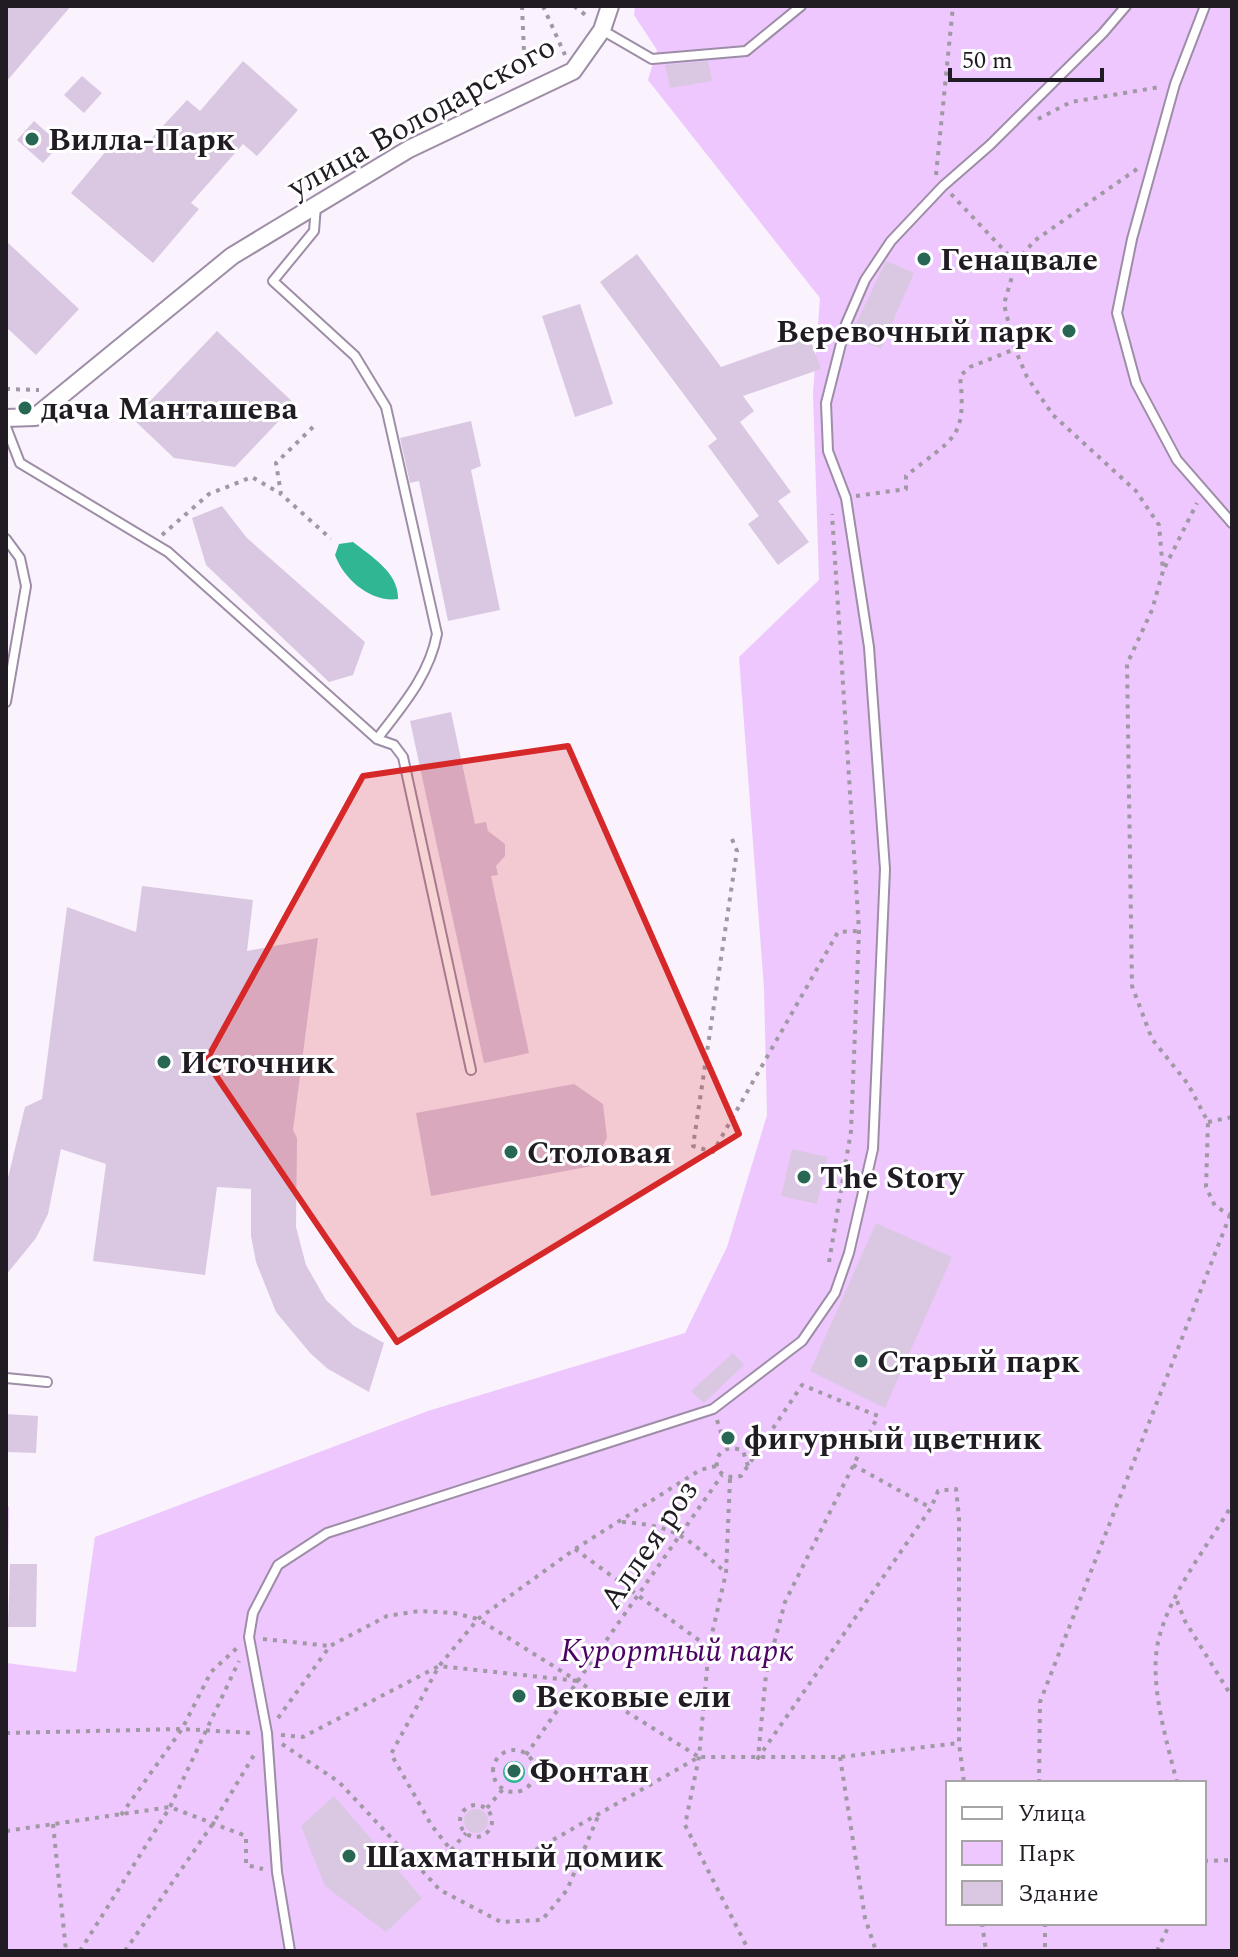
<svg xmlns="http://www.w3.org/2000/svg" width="1238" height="1957" viewBox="0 0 1238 1957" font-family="Spectral,serif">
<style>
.green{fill:#edc7fe;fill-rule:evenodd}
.water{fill:#31b694}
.building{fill:#dac8e2}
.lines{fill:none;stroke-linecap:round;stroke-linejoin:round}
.service-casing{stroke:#9e8da6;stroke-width:12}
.minor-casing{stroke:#9e8da6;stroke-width:20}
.path{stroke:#a099a3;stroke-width:4;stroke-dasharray:4 6;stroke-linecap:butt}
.service{stroke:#fff;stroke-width:8}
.minor{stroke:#fff;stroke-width:16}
.marked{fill:#d62828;fill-opacity:0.2;stroke:#d62828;stroke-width:6;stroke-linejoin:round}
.poi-dot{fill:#276754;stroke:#fff;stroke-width:3}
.labels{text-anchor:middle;stroke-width:6;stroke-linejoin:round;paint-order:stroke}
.street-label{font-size:32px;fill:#211b24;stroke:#fff}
.poi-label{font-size:32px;font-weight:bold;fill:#211b24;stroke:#fff;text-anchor:start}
.park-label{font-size:32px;font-style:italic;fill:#4c0164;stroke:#fff}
</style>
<rect width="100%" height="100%" fill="#faf2fd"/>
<!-- green -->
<path class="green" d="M635,6H1232V1951H6V1663L76,1672L95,1537L428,1411L685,1333L727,1247L767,1115L764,988L739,657L819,580L813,393L820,298L648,80L657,50L634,15ZM948,1783H1204V1923H948Z
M6,1507H9L7,1627H6Z"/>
<!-- water -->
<path class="water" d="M353,542C372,557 399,573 398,599C372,603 344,580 335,555L339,544Z
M503 1772a11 11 0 1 1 22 0a11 11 0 1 1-22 0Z"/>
<!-- building -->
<path class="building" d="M10,6H71L6,82V11Z
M243,61L298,110L257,156L243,144L191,203L199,209L153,263L71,193L117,138L137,154L187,100L200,111Z
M708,61L712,81L670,88L665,65Z
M82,76L102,93L84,113L64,95Z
M34,121L60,144L43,163L17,140Z
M6,241L79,309L36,355L6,327Z
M637,254L721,367L809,336L821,369L743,396L754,411L740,422L791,492L778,501L809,542L778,565L748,524L759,516L708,446L717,439L600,282Z
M886,261L914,273L881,349L850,336Z
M580,304L613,404L575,417L542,316Z
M217,331L295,404L235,467L174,458L133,419Z
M471,421L481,466L471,470L500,610L448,621L419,481L410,483L400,438Z
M222,506L247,538L365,642L353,675L329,682L206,565L192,518Z
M451,712L475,824L486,822L488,831L505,844V856L496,866L498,875L491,876L529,1053L484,1063L410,721Z
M142,886L253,900L247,951L318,938L293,1130L297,1138L296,1227L306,1265L326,1300L354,1326L384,1343L369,1392L328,1369L310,1353L276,1312L256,1262L251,1236V1189L217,1187L205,1275L93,1261L106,1164L61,1149L48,1214L36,1238L6,1275V1186L25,1107L42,1099L67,907L136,932Z
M574,1084L603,1104L607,1138L592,1166L431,1196L416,1113Z
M792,1149L828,1157L817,1204L781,1196Z
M876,1223L952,1257L885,1408L810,1371Z
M733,1353L744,1365L704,1403L691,1391Z
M6,1414L38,1416L36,1453L6,1452Z
M10,1564H37L36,1627H8Z
M334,1796L422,1898L386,1932L325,1886L301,1826Z
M464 1821a12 12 0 1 1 24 0a12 12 0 1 1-24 0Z"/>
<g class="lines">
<!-- service casing -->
<g class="service-casing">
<path id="service" d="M1205,6L1175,84L1132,239L1117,313L1136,383L1177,460L1232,523
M602,30L652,59L746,51L801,6
M316,206L314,231L273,281L355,356L386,407L437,634C429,676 402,706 377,739
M6,427L20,463L168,552L377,739L394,745L403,757L471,1070
M6,539L20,558L26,586L6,702
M6,1378L47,1382
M290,1951L277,1872L267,1733L249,1637L253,1613L278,1565L327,1533L713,1409L802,1341L835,1293L849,1253L873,1149L885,869L869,647L846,498L828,451L826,403L846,324L865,280L891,241L943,186L990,145L1103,33L1126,6"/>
</g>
<!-- minor casing -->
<g class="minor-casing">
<path id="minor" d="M6,418L35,417L232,256L409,149L573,71L602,30L610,6"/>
</g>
<!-- path -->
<path class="path" d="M522,6L525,76
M543,6L565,55
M574,6L588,17
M1038,119L1071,102L1160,87
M1137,169L1034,241L1016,263L1004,304L1015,349L1027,377L1053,415L1136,491L1159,525L1163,571L1152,610L1127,664L1132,986L1152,1039L1188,1084L1208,1122L1206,1187L1215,1206L1232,1216
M936,175L953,6
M951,194L1016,263
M6,389L39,390
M313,427L276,463L281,494L331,539
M856,496L906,489V476C953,437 967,441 960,376L970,367L1015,349
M162,535L209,494L252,477L281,494
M1165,567L1197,503
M732,839L737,851L693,1146L713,1152L838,932L859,931
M1208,1122L1232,1117
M829,1262L851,1131L859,931L832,514
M717,1420L726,1448
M853,1465L931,1508
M716,1466L700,1470L575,1549L478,1619L439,1666L391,1754L432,1826L451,1850L507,1866L699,1757H840L959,1743
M748,1466L743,1451C712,1437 705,1484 741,1476L802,1385L878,1416L785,1602L766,1674L758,1758L931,1508L938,1491L956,1489L959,1517V1743L964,1783
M730,1479L726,1573L709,1647L699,1757L685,1825L749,1951
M622,1522C677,1526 686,1537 725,1572
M575,1549L708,1647
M1177,1601L1185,1621L1232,1697
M263,1639L330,1646
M278,1718L330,1646L387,1616L419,1611L454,1613L478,1619L699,1757
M6,1733L182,1729L252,1733
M281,1735L303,1737L439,1666L578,1681
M282,1744L339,1782L440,1890L501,1922L542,1920L567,1890L599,1814
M493 1771a21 21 0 1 1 42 0a21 21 0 1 1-42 0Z
M526,1755L722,1475
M840,1757L865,1918L876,1951
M1039,1783L1040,1702L1232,1210
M1177,1783C1167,1741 1149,1685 1158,1642C1169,1594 1207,1547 1232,1505
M460 1821a16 16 0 1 1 32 0a16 16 0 1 1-32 0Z
M487,1808L503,1789
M121,1815L182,1729L211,1672L238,1647
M53,1824L66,1951
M6,1831L170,1807L246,1836V1865L263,1869
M451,1850L466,1833
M1204,1861L1232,1860
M982,1923L986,1951
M1045,1923V1951
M80,1951L170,1807L239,1661
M125,1951L212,1825L254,1755
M1157,1951L1170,1923"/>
<!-- service -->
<use href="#service" class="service"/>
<!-- minor -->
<use href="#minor" class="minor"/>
</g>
<!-- marked area -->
<path class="marked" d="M568,746L739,1134L397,1342L206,1061L363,776Z"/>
<!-- markers -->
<g class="poi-dot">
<circle cx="32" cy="139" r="8"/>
<circle cx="924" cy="259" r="8"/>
<circle cx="1069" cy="331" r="8"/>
<circle cx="25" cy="408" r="8"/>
<circle cx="164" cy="1062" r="8"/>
<circle cx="511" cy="1152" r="8"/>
<circle cx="804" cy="1177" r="8"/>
<circle cx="861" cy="1361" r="8"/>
<circle cx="728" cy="1438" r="8"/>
<circle cx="519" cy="1696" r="8"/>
<circle cx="514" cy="1771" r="8"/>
<circle cx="349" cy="1856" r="8"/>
</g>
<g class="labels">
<!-- street labels -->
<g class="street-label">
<text transform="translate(421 116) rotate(-29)" y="11">улица Володарского</text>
<text transform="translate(648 1544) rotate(-56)" y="11">Аллея роз</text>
</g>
<!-- poi labels -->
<g class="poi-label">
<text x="48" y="150">Вилла-Парк</text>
<text x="940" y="270">Генацвале</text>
<text x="1053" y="342" text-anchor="end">Веревочный парк</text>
<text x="41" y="419">дача Манташева</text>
<text x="180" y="1073">Источник</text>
<text x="527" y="1163">Столовая</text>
<text x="820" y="1188">The Story</text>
<text x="877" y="1372">Старый парк</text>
<text x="744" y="1449">фигурный цветник</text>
<text x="535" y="1707">Вековые ели</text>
<text x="530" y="1782">Фонтан</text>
<text x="365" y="1867">Шахматный домик</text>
</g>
<!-- park labels -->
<g class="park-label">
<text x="677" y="1661">Курортный парк</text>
</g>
</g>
<!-- border -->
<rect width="1238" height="1957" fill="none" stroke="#211b24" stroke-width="16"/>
<!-- legend -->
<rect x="946" y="1781" width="260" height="144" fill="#ffffff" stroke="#a6a4a7" stroke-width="2"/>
<rect x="962" y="1807" width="40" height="12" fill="#ffffff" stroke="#a6a4a7" stroke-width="2"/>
<text x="1018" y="1821" font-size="24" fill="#211b24">Улица</text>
<rect x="962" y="1841" width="40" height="24" fill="#edc7fe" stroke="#a6a4a7" stroke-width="2"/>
<text x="1018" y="1861" font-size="24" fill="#211b24">Парк</text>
<rect x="962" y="1881" width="40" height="24" fill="#dac8e2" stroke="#a6a4a7" stroke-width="2"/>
<text x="1018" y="1901" font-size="24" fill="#211b24">Здание</text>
<!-- scale -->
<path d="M950 68v12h152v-12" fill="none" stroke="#211b24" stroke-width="4"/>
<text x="962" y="68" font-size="24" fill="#211b24" stroke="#ffffff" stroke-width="6" paint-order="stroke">50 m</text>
</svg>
